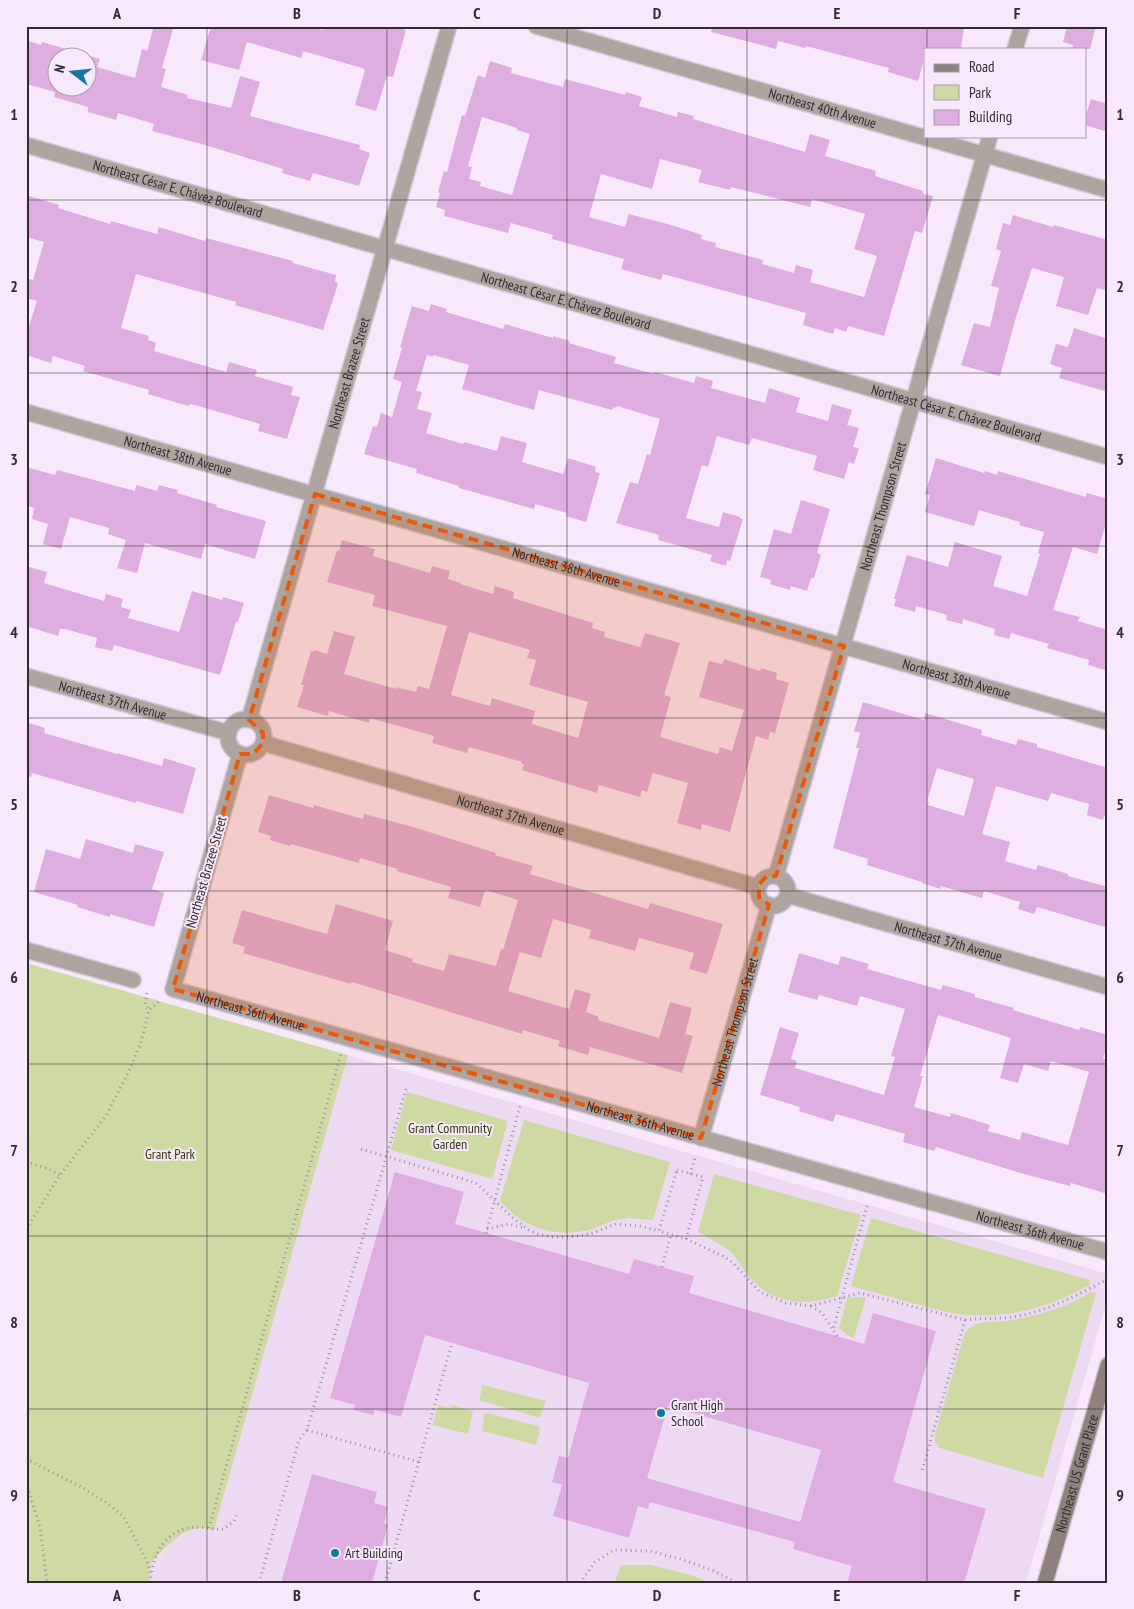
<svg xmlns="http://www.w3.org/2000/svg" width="1134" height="1609" viewBox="0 0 1134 1609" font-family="'PT Sans Narrow',sans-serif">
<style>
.built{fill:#eddaf2}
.green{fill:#cfd9a4}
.building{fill:#deaee0;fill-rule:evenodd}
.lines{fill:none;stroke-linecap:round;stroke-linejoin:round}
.street-casing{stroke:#d3c7d7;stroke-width:18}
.secondary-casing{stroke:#d3c7d7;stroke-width:18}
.path{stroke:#9c929f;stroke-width:3;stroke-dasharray:1 4;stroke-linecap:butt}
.street{stroke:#aea4a0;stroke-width:15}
.secondary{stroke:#8f817b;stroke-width:15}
.marked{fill:#e8590c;fill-opacity:0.2;stroke:#e8590c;stroke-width:4;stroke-dasharray:10 6;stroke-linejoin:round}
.grid{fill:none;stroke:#302b32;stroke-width:1;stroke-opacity:0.55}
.poi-dot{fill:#0f77a2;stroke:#f7e9fb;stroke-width:2}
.labels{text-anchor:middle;stroke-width:4;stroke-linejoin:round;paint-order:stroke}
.street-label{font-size:14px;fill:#302b32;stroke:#f7e9fb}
.park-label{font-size:14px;fill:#313603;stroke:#f7e9fb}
.poi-label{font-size:14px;fill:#302b32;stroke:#f7e9fb;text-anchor:start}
.neatline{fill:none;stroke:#302b32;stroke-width:2}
.grid-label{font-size:16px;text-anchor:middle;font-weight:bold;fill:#302b32}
</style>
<rect width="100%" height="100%" fill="#f7e9fb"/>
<!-- built -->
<path class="built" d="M348,1055L1108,1274V1297L1026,1583H710L691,1575L622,1565L614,1583H149L150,1564L163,1553L169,1544L178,1537L197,1529H214Z"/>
<!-- green -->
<path class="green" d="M26,963L348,1055L214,1530C209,1529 203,1528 198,1529C177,1531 164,1551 150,1564L149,1583H26Z
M407,1092L508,1121L492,1179L391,1150Z
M524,1120L670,1162L653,1220C643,1220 631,1217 621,1219C611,1220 602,1226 592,1229C557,1239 524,1229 500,1201Z
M714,1174L861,1215L837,1296C804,1307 773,1304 749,1277C743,1269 738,1259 731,1252C722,1244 708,1239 698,1232Z
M871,1218L1089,1280L1090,1284C1048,1310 996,1322 947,1312C915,1305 883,1294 851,1286Z
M1091,1292L1096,1293L1043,1478L940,1448L935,1442V1435L963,1338C965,1333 968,1328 972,1326C982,1320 996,1323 1007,1321C1035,1316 1066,1308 1091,1292Z
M866,1297L854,1338L847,1335L839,1328L847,1298Z
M483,1385L546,1401L540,1418L479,1400Z
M438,1405L451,1408L452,1405L473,1411L468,1434L433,1425Z
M487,1413L538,1426L540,1429L536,1445L482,1431L484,1414Z
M621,1565H651L691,1575L710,1583H614Z"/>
<!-- building -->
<path class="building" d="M154,26H174L162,68L166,69L161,87L188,95L187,98L231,108L240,76L260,82L250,116L360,145L359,149L370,153L359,186L313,173L310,181L282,173L283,169L205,145L152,131L154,124L118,113L116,120L88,112V107L54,97L55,92L26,84V40L41,45L42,42L100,59L97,67L135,78L142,49L147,51ZM58,58H88V88H58Z
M211,26H309L323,30L325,26H392L406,30L393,77L387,76L376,111L355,105L365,70L362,68L303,51L301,58L247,42L239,70L201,60Z
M712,26H964L961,49H923V63L918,81L888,72L889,68L806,46L805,48L778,41L776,49L711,32Z
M1067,26H1096L1090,49H1072L1073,45L1063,42Z
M490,61L512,68L511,73L563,87L565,79L625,95L626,92L642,97L639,106L677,117L678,112L694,116L693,119L805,152L810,134L830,140L825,156L876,171L875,176L923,191V194L933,196L922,233L915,231L884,336L848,326L846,332L835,328L833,334L803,325L806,313L663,274L661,280L621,269L624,259L552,239L553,235L511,223L508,233L444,216L445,210L436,207L440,193L438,192L444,171L447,172L462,115L465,116L478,75L485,78ZM482,117L517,128V130L530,134L512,195L480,186L481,182L469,179L472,167L468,166ZM660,159L702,170L698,182L730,190L731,187L810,207L812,199L865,214L854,249L877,256L864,297L810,282L813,270L796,265L794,273L762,264L763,260L715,247L716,243L701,239L702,235L671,225L629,214L625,227L589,217L601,174L652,189Z
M1091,99L1108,104V132L1085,125V118Z
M26,195L59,205L58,208L110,224L111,221L157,234L159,227L205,241L206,238L293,261V263L336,275L335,281L338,284L323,330L235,305L236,302L136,274L121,328L149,336L148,340L156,343L154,351L226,372L229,362L257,370L255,376L293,387L291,395L300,397L287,439L258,431L260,424L191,404L188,406L148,394L149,390L83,371L85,366L53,356L51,363L26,355V336L37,301L26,298V278L33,280L44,242L26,237Z
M1013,215L1053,227L1054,225L1108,240V291L1097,288L1088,315L1056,306L1064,277L1032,268L1016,317L1000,376L961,365L974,323L990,327L999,288L991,286L1001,251L996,249L1003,223L1010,225Z
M431,304L447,309L446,312L503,329L505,324L553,338V336L570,341L569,343L616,357L614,363L654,374L655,372L694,383L696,376L713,381L711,388L765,403L769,388L800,398L796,412L828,421L832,404L852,410L847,425L859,428L853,447L859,448L854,464L849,462L844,479L813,470L817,456L752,438L749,445L717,436L708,467L702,465L686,518L719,527L723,512L740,517V518L743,519L730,561L727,560L726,566L710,561L712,555L658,540L659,535L616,523L630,482L638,484L647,454L650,455L660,419L617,406L616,408L613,407L612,410L539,390L534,410L462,389L469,365L433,355V357L427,355L416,391L422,392L417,409L432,413L426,433L463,444L464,442L497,451L501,436L527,443L522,462L563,474L568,458L596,467L595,472L600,473L586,522L566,516L567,513L535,504L534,509L459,488V486L416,473L417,469L364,454L373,426L377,427L381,413L392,417L402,382L393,379L402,348L400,347L412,306L429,311Z
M1074,328L1108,339V392L1059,378L1062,368L1050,364L1056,344L1068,347Z
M936,458L984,473L985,471L997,475L998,471L1086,497L1087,493L1108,499V517L1097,554L1073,547L1053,610L1080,617L1078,621L1108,630V671L1088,665L1089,660L1047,648L1049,644L1011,633L1009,639L994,635L995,629L963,619L962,624L946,620L947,615L916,606L915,612L894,606L896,599H894L907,555L948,567L955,542L1002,556L993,586L1027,596L1040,554L1038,553L1044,532L1019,525L1020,522L979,510L974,526L925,512L930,495L925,494Z
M26,467L55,475L57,470L135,491L136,485L157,491L159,485L178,490L177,493L217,505L216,507L266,521L255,559L205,544L201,559L145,543L137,573L117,568L126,540L108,534L109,528L70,517L61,549L43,544L48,524L32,519L34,508L26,505Z
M801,500L830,509L817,553L821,555L814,578H811L807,591L791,586L790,590L770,584L771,580L760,577L774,529L791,534Z
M342,540L375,549L373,556L430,573L432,566L450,571L448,579L461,583L460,584L493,594L495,586L514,592L513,598L593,623L592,628L605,632L604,637L640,647L645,633L680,643L664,695L671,697L660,737L718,754L720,747L732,751L744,710L699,697L709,661L722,664L724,659L760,671L761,668L777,673L776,679L789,683L775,733L770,732L768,740L756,736L730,832L702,824L701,830L677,823L688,783L653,773L647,792L642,790L640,797L599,785L597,793L522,770L524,764H521L522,762L469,747L467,753L432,743L434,736L370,718L369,723L329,711L328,716L297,707L304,685H301L311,651L313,652L314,650L327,654L334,631L355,637L344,674L396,689V687L416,692L418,686L429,689L447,626L372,606L375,595L327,582L337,550L339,551ZM469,632L530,650L527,658L536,660L529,685L588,702L578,738L532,724L535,711L492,698L490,706L451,695Z
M26,566L47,572L44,583L104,601L106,594L123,599L121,607L131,610L128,618L179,632L192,591L222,600L223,597L244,603L238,622H236L220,675L114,645L112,651L95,647L97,638L65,629H60L58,636L26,626Z
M863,702L924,720L925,713L982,730L981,735L1016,745L1018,739L1037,744V747L1108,768V817L1104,816L1103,820L1087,815L1089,804L1051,793L1048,801L996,786L982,834L1010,842L1005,861L1036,870L1038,865L1068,874V876L1108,887V928L1037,907L1034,914L1018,909L1020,902L984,891L982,898L941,886L940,889L922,883V882L867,865L868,859L833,848L859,748H856L860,733L854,731ZM937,768L974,779L964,816L928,805L929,802L927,801Z
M26,722L45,728L44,733L117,754V753L162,766L164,758L196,768L183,814L136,801V803L32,773L31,777L26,776Z
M269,795L313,808L314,805L363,819L364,814L410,826L496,853L495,855L533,866L530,874L648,909L650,903L723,924L707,974L689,969L694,953L639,938L635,951L589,938L591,930L553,919L541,958L520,952L508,991L569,1009L575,989L591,994L586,1012L599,1017L598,1020L659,1038L670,1002L692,1008L685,1034L693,1036L682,1073L590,1047L588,1055L558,1046L560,1041L523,1030L522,1034L352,982L351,984L243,953L245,947L232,943L242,910L327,934L336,904L393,921L385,950L413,959L412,962L444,971L449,954L496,966L501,949L503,950L518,900L485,890L480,907L448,898L451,887L397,871L398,869L360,858L359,863L291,844L290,846L270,840L271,836L258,832Z
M86,839L133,853L135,844L164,852L152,889L164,893L154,927L110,914V917L77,907L78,905L34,892L46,849L80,859Z
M799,953L838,965L841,956L869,964L867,969L941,990L943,985L975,994V997L1014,1008L1013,1010L1079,1030L1080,1027L1108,1035V1042L1103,1059H1108V1194L1071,1183L1070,1186L1024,1174L936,1147L934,1151L903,1142L905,1134L836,1114L833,1122L799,1111L800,1107L760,1095L780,1027L799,1033L791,1059L797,1061L795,1068L884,1095L895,1057L891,1056L905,1009L860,996L857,1006L819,995L817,1000L788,992ZM938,1015L1011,1038L1000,1078L1018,1083L1024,1064L1048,1071L1051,1061L1089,1072L1068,1145L1022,1132L1020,1140L988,1131L990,1125L951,1113L950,1117L914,1107L923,1076H920Z
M395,1172L464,1192L455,1224L629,1274L634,1259L694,1276L689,1293L864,1344L873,1313L936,1331L893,1482L986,1509L964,1583H847L852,1566L793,1549L795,1542L650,1502L648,1509L638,1506L629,1538L553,1516L562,1485L552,1482L559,1456L568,1458L589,1383L425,1335L401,1417L375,1410L373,1415L354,1410L355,1405L330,1398ZM668,1406L821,1450L800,1522L647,1478Z
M312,1474L377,1492L374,1503L388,1507L384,1523L388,1525L372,1583H281Z"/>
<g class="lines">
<!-- street casing -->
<g class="street-casing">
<g id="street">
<path id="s1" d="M536,26L1108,190"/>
<path d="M1015,49L1022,26"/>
<path id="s2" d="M26,145L1108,457"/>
<path id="s3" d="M26,412L1108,722"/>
<path id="s4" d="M26,676L229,733"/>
<circle cx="246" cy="737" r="18"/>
<path id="s5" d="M249,720L449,26"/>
<path id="s6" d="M263,743L758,887"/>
<path id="s7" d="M240,754L173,989L1108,1252"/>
<circle cx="773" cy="891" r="15"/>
<path id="s8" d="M776,876L990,136"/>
<path id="s9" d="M787,895L1108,987"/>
<path d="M26,950L133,980"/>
<path id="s10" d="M701,1138L769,905"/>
</g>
</g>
<!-- secondary casing -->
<g class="secondary-casing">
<g id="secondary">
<path id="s11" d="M1045,1583L1108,1365"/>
</g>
</g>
<!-- path -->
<path class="path" d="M147,993L145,1005L149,1010
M406,1089L307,1430L419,1462
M361,1149L476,1183L513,1218L529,1230L538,1234L553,1237H568L590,1234L616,1224L640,1226L659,1231
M26,1162L47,1168L60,1175
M677,1170L703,1177L686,1239L659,1231Z
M690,1174L696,1155
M26,1229L60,1175L106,1116L128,1073L141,1042L149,1010L161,1000
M487,1229L508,1224L525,1228
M486,1233L520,1106
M686,1239L723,1256L732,1262L760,1292L786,1303L811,1306L860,1293L965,1320L922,1471
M662,1267L671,1235
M811,1306L822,1313L833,1330
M965,1320C981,1318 996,1319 1012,1317C1047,1312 1077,1295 1108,1279
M837,1336L833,1330L868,1202
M26,1459L83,1488L107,1503L124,1517L149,1566L151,1580
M26,1482L40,1527L47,1583
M209,1528L341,1054
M152,1572C154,1548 172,1527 197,1527C206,1527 215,1530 224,1529L234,1521L237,1514
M259,1583L299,1440L307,1430
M385,1583L452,1343
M580,1583L595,1562L614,1550L650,1551L680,1559L712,1570L738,1583"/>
<!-- street -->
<use href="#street" class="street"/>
<!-- secondary -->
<use href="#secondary" class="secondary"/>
</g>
<!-- marked area -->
<path class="marked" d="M315,494L844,646L776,876H767L759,884V897L769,905L701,1138L173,989L240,754H253L263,743V733L249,720Z"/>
<!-- grid -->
<path class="grid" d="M207,26V1583M387,26V1583M567,26V1583M747,26V1583M927,26V49M927,136V1583M26,200H1108M26,373H1108M26,546H1108M26,718H1108M26,891H1108M26,1064H1108M26,1236H1108M26,1409H1108"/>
<!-- markers -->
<g class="poi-dot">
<circle cx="661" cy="1413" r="5"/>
<circle cx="335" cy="1553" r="5"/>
</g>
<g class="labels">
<!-- street labels -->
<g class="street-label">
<text dy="5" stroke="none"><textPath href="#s1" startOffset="298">Northeast 40th Avenue</textPath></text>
<text dy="5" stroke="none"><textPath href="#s2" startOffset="158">Northeast César E. Chávez Boulevard</textPath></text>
<text dy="5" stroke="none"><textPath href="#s2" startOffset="562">Northeast César E. Chávez Boulevard</textPath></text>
<text dy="5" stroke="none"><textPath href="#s5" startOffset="361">Northeast Brazee Street</textPath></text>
<text dy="5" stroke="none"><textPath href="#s2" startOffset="968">Northeast César E. Chávez Boulevard</textPath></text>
<text dy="5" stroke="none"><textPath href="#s3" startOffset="158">Northeast 38th Avenue</textPath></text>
<text dy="5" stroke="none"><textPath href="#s8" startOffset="385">Northeast Thompson Street</textPath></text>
<text dy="5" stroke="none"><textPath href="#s3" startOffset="562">Northeast 38th Avenue</textPath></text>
<text dy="5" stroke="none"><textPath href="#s3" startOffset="968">Northeast 38th Avenue</textPath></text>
<text dy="5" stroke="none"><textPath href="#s4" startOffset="90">Northeast 37th Avenue</textPath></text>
<text dy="5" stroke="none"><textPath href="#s6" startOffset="258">Northeast 37th Avenue</textPath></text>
<text transform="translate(206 872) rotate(-74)" y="5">Northeast Brazee Street</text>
<text dy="5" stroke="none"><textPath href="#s9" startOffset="168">Northeast 37th Avenue</textPath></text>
<text dy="5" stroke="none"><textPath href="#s7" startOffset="325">Northeast 36th Avenue</textPath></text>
<text dy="5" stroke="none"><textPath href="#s10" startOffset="121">Northeast Thompson Street</textPath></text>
<text dy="5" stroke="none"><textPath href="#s7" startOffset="730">Northeast 36th Avenue</textPath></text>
<text dy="5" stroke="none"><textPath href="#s7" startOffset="1135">Northeast 36th Avenue</textPath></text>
<text dy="5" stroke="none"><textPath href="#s11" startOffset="114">Northeast US Grant Place</textPath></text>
</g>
<!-- park labels -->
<g class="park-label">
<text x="450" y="1133">Grant Community<tspan x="450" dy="16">Garden</tspan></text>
<text x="170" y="1159">Grant Park</text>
</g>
<!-- poi labels -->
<g class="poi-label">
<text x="671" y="1410">Grant High<tspan x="671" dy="16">School</tspan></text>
<text x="345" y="1558">Art Building</text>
</g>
</g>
<!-- border -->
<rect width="1134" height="1609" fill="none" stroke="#f7e9fb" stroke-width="55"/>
<!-- legend -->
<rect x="924" y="48" width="162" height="90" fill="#f7e9fb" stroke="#a79dab"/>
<rect x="934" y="64" width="25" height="8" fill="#8f817b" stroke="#a79dab"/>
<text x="969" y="72" font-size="15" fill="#302b32">Road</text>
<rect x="934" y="85" width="25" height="15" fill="#cfd9a4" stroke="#a79dab"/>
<text x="969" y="98" font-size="15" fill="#302b32">Park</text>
<rect x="934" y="110" width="25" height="15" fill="#deaee0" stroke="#a79dab"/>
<text x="969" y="122" font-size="15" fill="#302b32">Building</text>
<!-- north arrow -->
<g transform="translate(72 72) rotate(286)"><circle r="24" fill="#f7e9fb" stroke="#a79dab"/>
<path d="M0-4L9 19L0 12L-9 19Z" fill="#0f77a2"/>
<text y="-8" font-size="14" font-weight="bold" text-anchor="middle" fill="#302b32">N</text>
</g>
<rect x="28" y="28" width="1078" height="1554" class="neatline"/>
<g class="grid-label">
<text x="117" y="19">A</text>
<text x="297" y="19">B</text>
<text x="477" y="19">C</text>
<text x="657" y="19">D</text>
<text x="837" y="19">E</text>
<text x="1017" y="19">F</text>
<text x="14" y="120">1</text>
<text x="1120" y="120">1</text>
<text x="14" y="292">2</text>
<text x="1120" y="292">2</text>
<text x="14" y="465">3</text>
<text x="1120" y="465">3</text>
<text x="14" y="638">4</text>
<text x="1120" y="638">4</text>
<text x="14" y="810">5</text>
<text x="1120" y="810">5</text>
<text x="14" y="983">6</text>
<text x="1120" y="983">6</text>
<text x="14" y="1156">7</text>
<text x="1120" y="1156">7</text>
<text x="14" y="1328">8</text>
<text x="1120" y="1328">8</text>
<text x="14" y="1501">9</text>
<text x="1120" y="1501">9</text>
<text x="117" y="1601">A</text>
<text x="297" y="1601">B</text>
<text x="477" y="1601">C</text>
<text x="657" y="1601">D</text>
<text x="837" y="1601">E</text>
<text x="1017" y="1601">F</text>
</g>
</svg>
